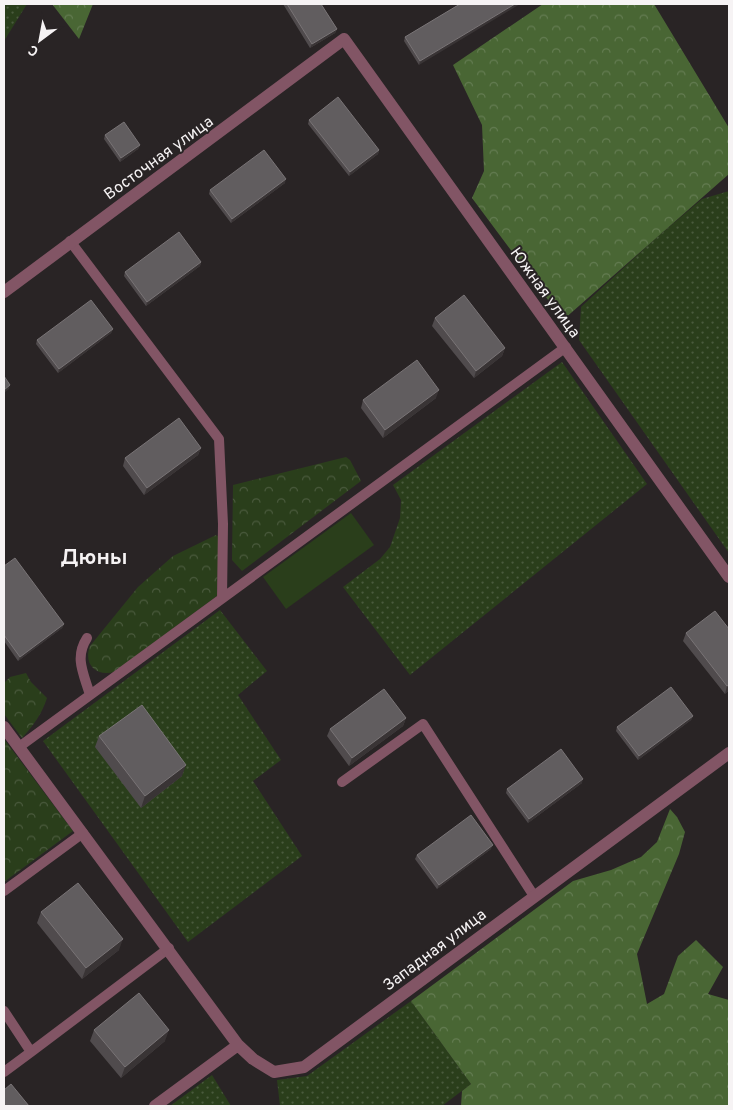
<svg xmlns="http://www.w3.org/2000/svg" width="733" height="1110" viewBox="0 0 733 1110" font-family="Overpass,sans-serif">
<style>
.grass{fill:url(#grass-dots)}
.forest{fill:url(#forest-crowns)}
.park{fill:url(#park-crowns)}
.pitch{fill:#2a3e1b}
.lines{fill:none;stroke-linecap:round;stroke-linejoin:round}
.service{stroke:#825565;stroke-width:10}
.minor{stroke:#825565;stroke-width:12}
.wall{fill:#504b4d}
.shaded-wall{fill:#393435}
.building{fill:#615d5f;stroke:#797476}
.labels{text-anchor:middle;stroke-width:4;stroke-linejoin:round;paint-order:stroke}
.street-label{font-size:16px;fill:#f6f3f4;stroke:#292425}
.district-label{font-size:21px;font-weight:bold;fill:#f6f3f4;stroke:#292425}
</style>
<defs>
<pattern id="grass-dots" width="8" height="8" patternUnits="userSpaceOnUse" patternTransform="scale(1.25)"><rect width="8" height="8" fill="#2a3e1b"/><path d="M2 2h.1M6 6h.1" fill="none" stroke="#4a5a3d" stroke-width="1.8" stroke-linecap="round"/></pattern>
<pattern id="forest-crowns" width="20" height="18" patternUnits="userSpaceOnUse" patternTransform="scale(1.25)"><rect width="20" height="18" fill="#496634"/><path d="M2 6a3 3 0 1 1 6 0M12 15a3 3 0 1 1 6 0" fill="none" stroke="#647c52"/></pattern>
<pattern id="park-crowns" width="20" height="18" patternUnits="userSpaceOnUse" patternTransform="scale(1.25)"><rect width="20" height="18" fill="#2a3e1b"/><path d="M2 6a3 3 0 1 1 6 0M12 15a3 3 0 1 1 6 0" fill="none" stroke="#4a5a3d"/></pattern>
</defs>
<rect width="100%" height="100%" fill="#292425"/>
<!-- grass -->
<path class="grass" d="M4,4H27L4,41Z
M729,191V553L579,340L581,307L655,239L702,199Z
M562,362L647,484L410,675L343,587L380,559L390,547L400,518L401,500L393,485Z
M220,610L267,671L238,695L281,760L253,781L302,856L188,942L43,741Z
M411,1001L471,1084L442,1106H280L277,1080L307,1076Z
M212,1075L231,1106H170Z"/>
<!-- forest -->
<path class="forest" d="M52,4H93L79,39Z
M543,4H654L729,128V174L563,320L472,198L484,171L482,125L453,65Z
M670,809L677,817L685,832L679,854L637,954L647,1004L664,994L678,956L696,940L723,967L708,994L729,1000V1106H461L462,1091L471,1084L411,1001L573,881L611,870L641,857L657,842Z"/>
<!-- park -->
<path class="park" d="M346,457L350,460L361,481L242,571L232,560L233,485Z
M216,535L219,537L217,596L114,672C96,677 83,664 90,646L138,587L173,556Z
M26,673L31,682L47,698C42,714 33,726 22,738L4,714V683L10,677Z
M4,739L73,831L4,882Z"/>
<!-- pitch -->
<path class="pitch" d="M351,513L374,545L286,609L263,577Z"/>
<g class="lines">
<!-- service -->
<path class="service" d="M70,241L219,439L223,524L222,598
M87,638C74,658 84,674 90,695
M19,747L566,347
M342,782L423,724L534,896
M4,891L83,833
M4,1011L31,1052L4,1072
M31,1052L169,948"/>
<!-- minor -->
<path class="minor" d="M4,292L344,39L729,577
M4,727L238,1045
M155,1106L238,1045L253,1059L274,1072L304,1067L729,753"/>
</g>
<!-- wall -->
<path class="wall" d="M283,4H321L337,29L335,33L310,48Z
M460,4L419,65L404,41L405,37Z
M309,120L379,150L378,154L349,176L308,124Z
M105,135L140,145L138,149L120,162L104,139Z
M285,183L231,223L209,194L210,190Z
M201,262L200,266L146,306L124,276L125,272Z
M435,318L505,348L502,356L474,378L432,326Z
M113,329L111,333L58,373L36,344L37,340Z
M436,398L383,438L361,408L363,400Z
M201,448L198,455L144,495L123,466L125,458Z
M4,566L64,624L62,628L18,661L4,641Z
M729,629V690L725,694L683,641L686,633Z
M693,716L691,720L638,760L616,731L617,727Z
M406,718L403,726L349,766L327,736L330,729Z
M99,736L182,776L141,808L95,747Z
M582,783L528,823L506,793L507,789Z
M491,849L437,889L415,859L417,855Z
M41,912L119,950L82,979L37,923Z
M94,1030L165,1041L121,1078L90,1041Z"/>
<!-- shaded-wall -->
<path class="shaded-wall" d="M515,4H520L419,65L420,61Z
M337,29L335,33L310,48L312,44Z
M140,145L138,149L120,162L121,158Z
M379,150L378,154L349,176L350,172Z
M286,179L285,183L231,223L232,219Z
M201,262L200,266L146,306L147,302Z
M113,329L111,333L58,373L59,369Z
M505,348L502,356L474,378L476,371Z
M10,385L9,389L4,393V390Z
M439,390L436,398L383,438L385,430Z
M201,448L198,455L144,495L147,488Z
M64,624L62,628L18,661L20,657Z
M729,685V690L725,694L727,686Z
M693,716L691,720L638,760L639,756Z
M406,718L403,726L349,766L352,758Z
M186,765L182,776L141,808L145,796Z
M583,779L582,783L528,823L529,819Z
M493,845L491,849L437,889L439,885Z
M123,939L119,950L82,979L86,968Z
M169,1030L165,1041L121,1078L125,1067Z"/>
<!-- building -->
<path class="building" d="M287,4H321L337,29L312,44Z
M460,4H515L420,61L405,37Z
M338,97L379,150L350,172L309,120Z
M124,122L140,145L121,158L105,135Z
M264,150L286,179L232,219L210,190Z
M179,232L201,262L147,302L125,272Z
M464,295L505,348L476,371L435,318Z
M91,300L113,329L59,369L37,340Z
M417,360L439,390L385,430L363,400Z
M4,376L10,385L4,390Z
M179,418L201,448L147,488L125,458Z
M15,558L64,624L20,657L4,635V566Z
M715,611L729,629V685L727,686L686,633Z
M671,687L693,716L639,756L617,727Z
M384,689L406,718L352,758L330,729Z
M142,705L186,765L145,796L99,736Z
M561,749L583,779L529,819L507,789Z
M471,815L493,845L439,885L417,855Z
M78,883L123,939L86,968L41,912Z
M139,993L169,1030L125,1067L94,1030Z
M11,1084L29,1106H4V1090Z"/>
<g class="labels">
<!-- street labels -->
<g class="street-label">
<text transform="translate(158 157) rotate(-36)" y="6">Восточная улица</text>
<text transform="translate(546 292) rotate(54)" y="6">Южная улица</text>
<text transform="translate(434 949) rotate(-37)" y="6">Западная улица</text>
</g>
<!-- district labels -->
<g class="district-label">
<text x="94" y="564">Дюны</text>
</g>
</g>
<!-- border -->
<rect width="733" height="1110" fill="none" stroke="#f6f3f4" stroke-width="10"/>
<!-- north arrow -->
<g transform="translate(40 40) rotate(212)" stroke="#292425" stroke-width="4" paint-order="stroke">
<path d="M0-4L9 19L0 12L-9 19Z" fill="#f6f3f4"/>
<text y="-8" font-size="14" font-weight="bold" text-anchor="middle" fill="#f6f3f4">С</text>
</g>
</svg>
